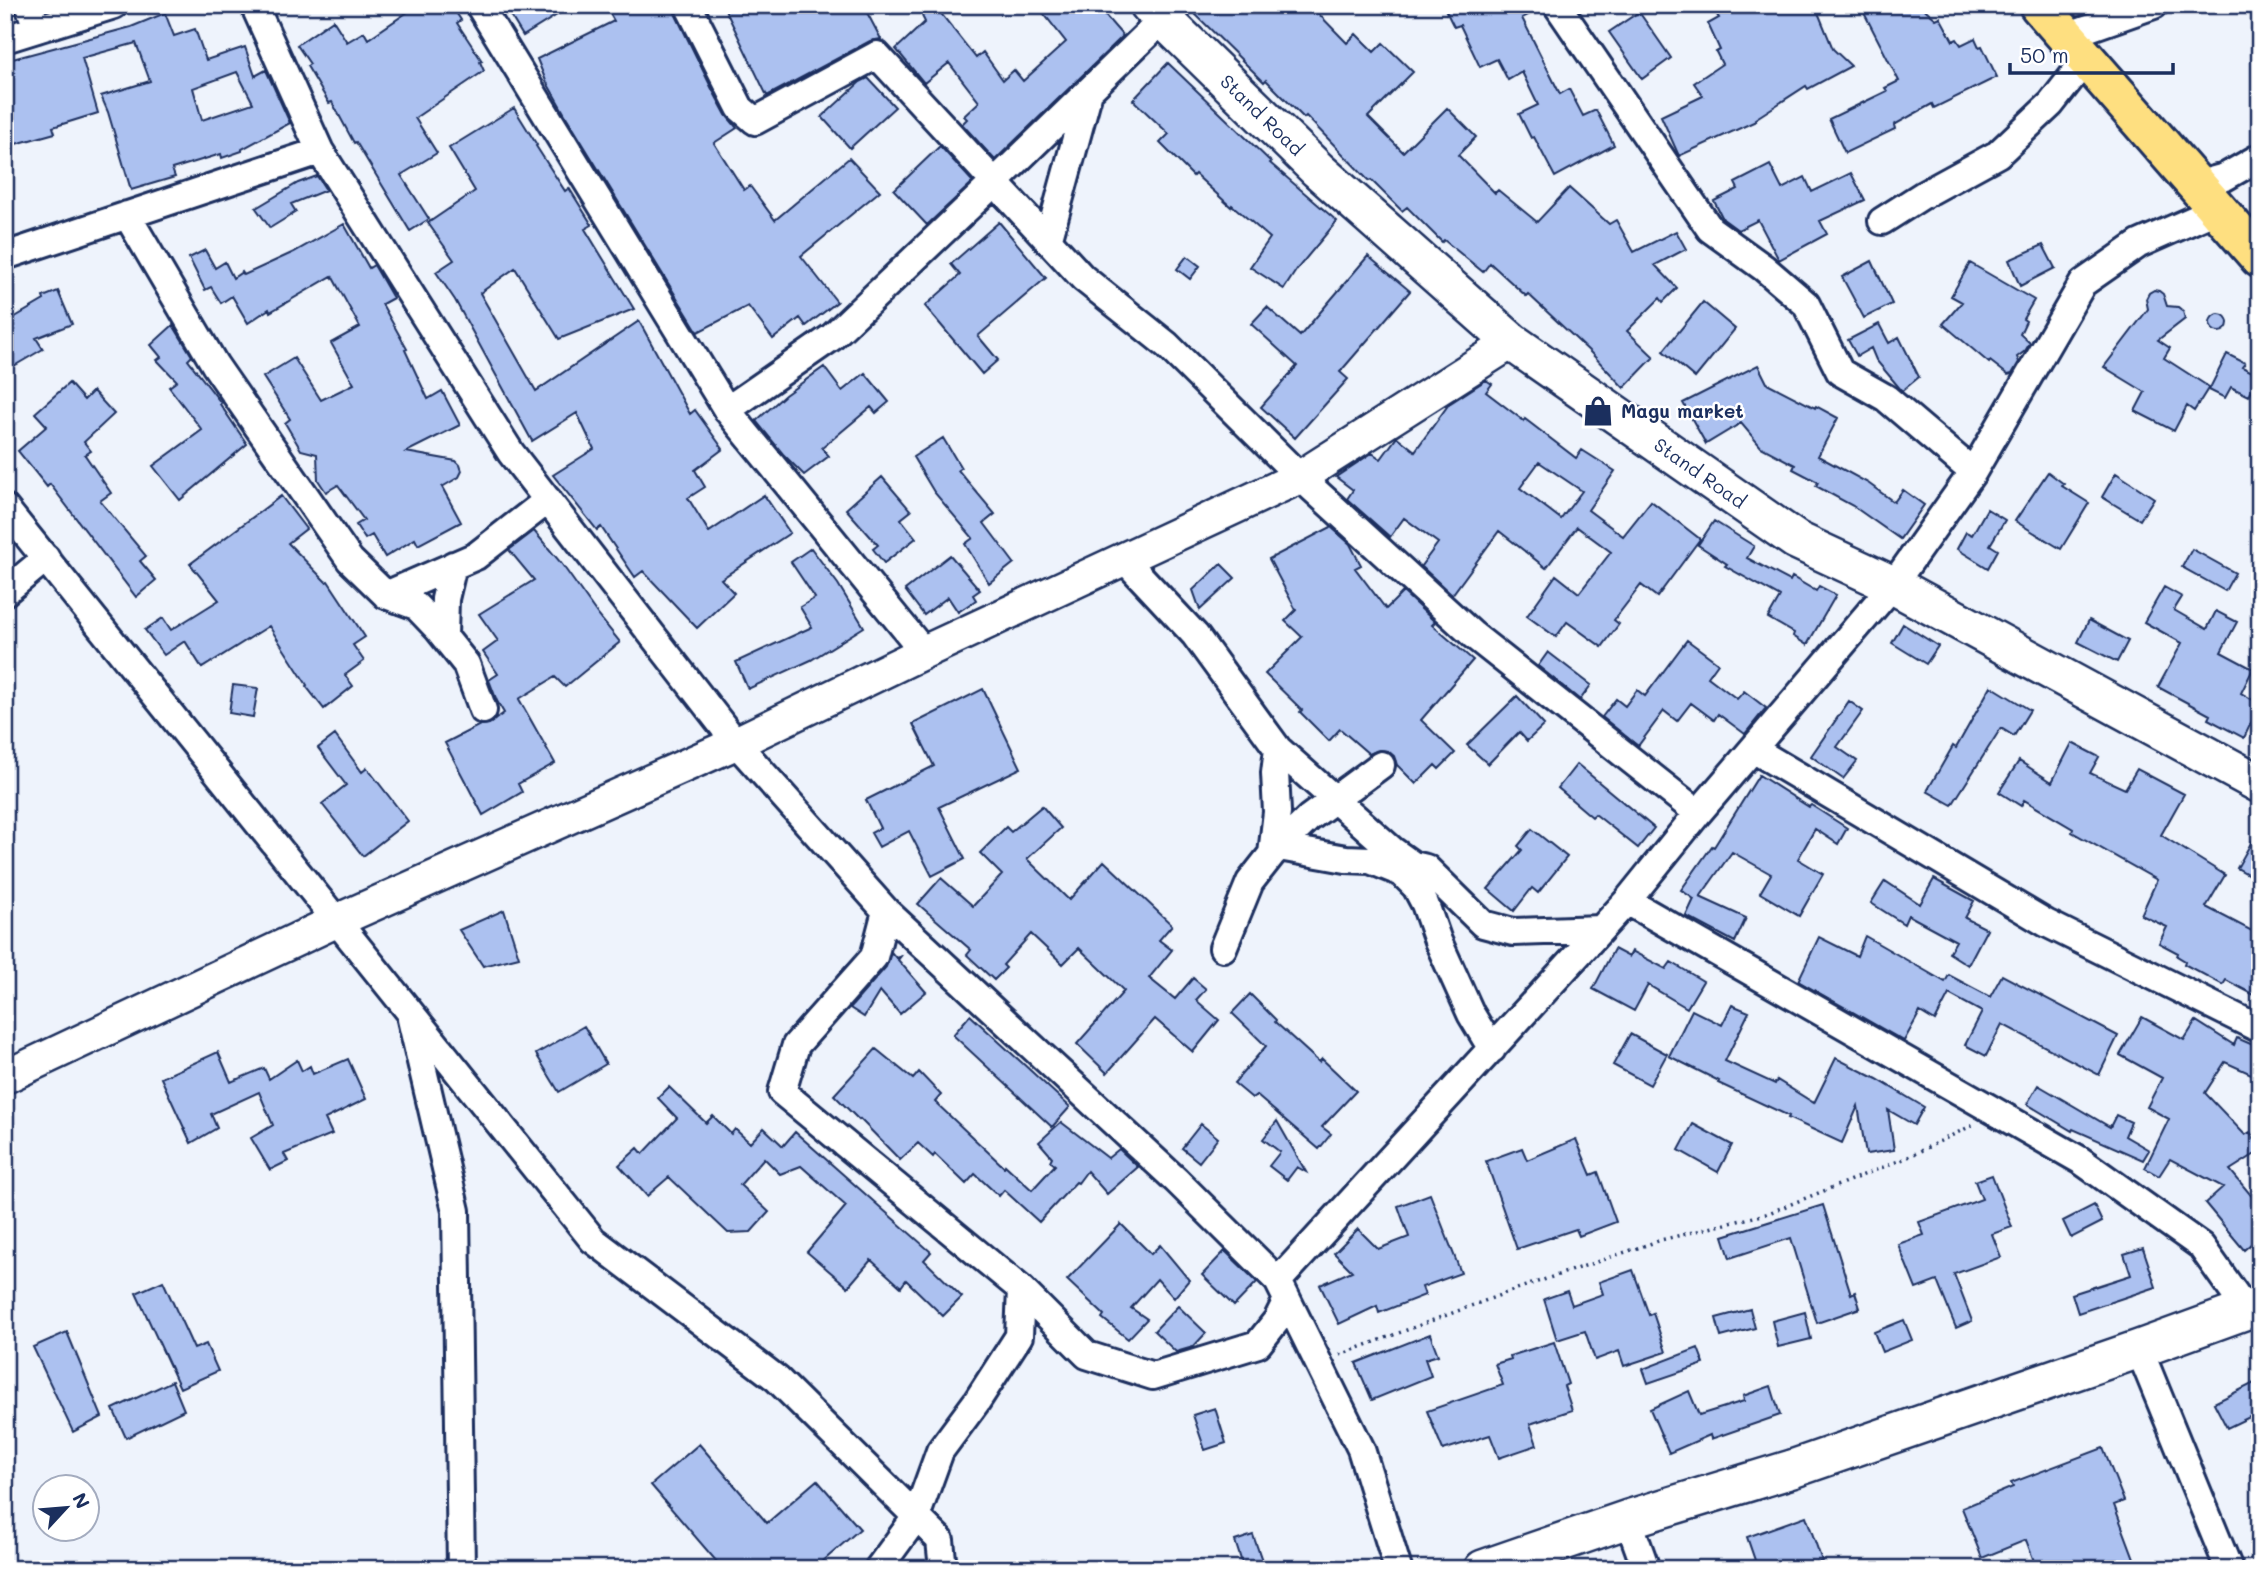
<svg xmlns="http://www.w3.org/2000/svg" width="2265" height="1574" viewBox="0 0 2265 1574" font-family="Mali,sans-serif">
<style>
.building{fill:#acc1f0;stroke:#1b2f5e;stroke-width:2;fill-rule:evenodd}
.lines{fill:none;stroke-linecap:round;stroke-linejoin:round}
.minor-casing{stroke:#1b2f5e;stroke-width:32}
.tertiary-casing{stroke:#1b2f5e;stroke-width:37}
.secondary-casing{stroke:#1b2f5e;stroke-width:42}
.trunk-casing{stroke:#1b2f5e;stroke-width:44}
.path{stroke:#1b2f5e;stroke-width:3.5;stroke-dasharray:2 5;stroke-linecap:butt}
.minor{stroke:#fff;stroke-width:26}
.tertiary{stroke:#fff;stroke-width:32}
.secondary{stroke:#fff;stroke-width:37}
.trunk{stroke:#fedf80;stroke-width:38}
.labels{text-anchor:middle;stroke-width:5;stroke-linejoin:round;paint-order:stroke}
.street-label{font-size:19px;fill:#1b2f5e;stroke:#fff}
.poi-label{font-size:19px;font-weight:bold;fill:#1b2f5e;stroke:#fff;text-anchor:start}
</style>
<rect width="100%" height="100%" fill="#eef3fc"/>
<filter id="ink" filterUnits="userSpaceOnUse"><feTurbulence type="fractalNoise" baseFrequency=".0143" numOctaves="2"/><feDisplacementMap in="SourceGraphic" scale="14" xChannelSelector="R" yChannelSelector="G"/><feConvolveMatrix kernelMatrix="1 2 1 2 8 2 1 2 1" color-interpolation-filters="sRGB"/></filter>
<g filter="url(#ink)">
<!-- building -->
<path class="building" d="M418,5H451L461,20L457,23L482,61L480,62L484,71L415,118L437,153L401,175L429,219L410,231L356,142L354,143L332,102L329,103L307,66L310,64L297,45L333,20L347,42L364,32L368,39Z
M504,5H573L523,36Z
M605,5H671L712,89L726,115L737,128L714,143L744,190L750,186L775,220L849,158L880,191L801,256L837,302L806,326L800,318L773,339L748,306L698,332L567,118L546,81L537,59L614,21Z
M723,5H863L881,39L870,41L767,96Z
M1037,5H1096L1123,36L995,160L962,124L967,119L964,116L979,102L949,63L924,83L896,49L925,22L922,16L935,6L976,58L983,52L1003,80L1014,70L1023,81L1066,42Z
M1186,5H1310L1347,43L1356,34L1374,52L1383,43L1413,72L1368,117L1403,152L1447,108L1476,137L1458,155L1495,193L1498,190L1537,222L1569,188L1609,224L1616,220L1634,252L1676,231L1686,249L1655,265L1677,288L1663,302L1660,298L1627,331L1654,357L1624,388L1591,353L1528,294L1526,296L1490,263L1483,272L1444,240L1442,242L1407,207L1402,211L1371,180L1369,181L1306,116L1304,118L1266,80L1264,82Z
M1443,5H1541L1542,8L1522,18L1560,94L1569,89L1583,116L1596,110L1614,145L1555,177L1534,137L1531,138L1519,114L1538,105L1522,72L1508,80L1497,59L1480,67L1460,25L1454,27Z
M1710,5H1815L1833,49L1851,66L1808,89L1806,86L1755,119L1756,121L1679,156L1661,116L1703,96L1694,83L1722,64L1716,52L1720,50L1708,24L1719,18Z
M1860,5H1920L1936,19L1940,17L1953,41L1957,39L1961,45L1975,38L1979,47L1982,46L1997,77L1934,108L1932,104L1894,125L1895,129L1845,153L1829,119L1887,91L1885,88L1899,81Z
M1639,12L1671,58L1642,79L1609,32Z
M165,13L174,36L195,29L206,60L245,47L255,76L266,70L290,123L242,149V151L222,158L221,154L172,169L175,177L131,190L108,112L101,96L150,81L136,43L82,58L98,113L53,127L55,133L5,147V61L131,27ZM237,72L253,103L202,120L193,88Z
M1168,63L1271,162L1270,163L1337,221L1297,269L1284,289L1250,267L1270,238L1232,205L1231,207L1195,174L1193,176L1160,143L1169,134L1133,100Z
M868,78L895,107L850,148L822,117L860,82Z
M514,108L537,145L536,146L565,191L569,188L592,225L585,229L634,309L559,339L515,268L480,293L536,391L639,321L690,414L695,410L723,449L695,470L705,487L688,498L709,532L764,495L790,533L721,579L734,593L697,628L643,571L635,577L601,527L597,530L553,475L594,449L577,413L532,441L455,300L436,272L454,260L428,223L475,191L449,148Z
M940,146L973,182L927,225L894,190Z
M1770,165L1782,189L1805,177L1812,192L1851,173L1865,200L1820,221L1827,234L1779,260L1758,220L1738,230L1723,219L1714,201L1738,189L1735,183Z
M317,176L326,190L291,204L296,212L270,228L256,208L298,183Z
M999,222L1046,278L978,336L998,360L982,374L925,306L960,275L951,264Z
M344,224L369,268L374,265L393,298L382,304L407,349L405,350L428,399L442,391L460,425L406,452L456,461L460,465L462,471L459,477L442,487L461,522L418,545L415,539L385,557L372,535L365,539L356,525L364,520L338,485L326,492L318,480L317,454L301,450L285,423L290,419L263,377L294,358L321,400L354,384L331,343L360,327L332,276L270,312L269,309L248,323L232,296L221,303L211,287L205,290L189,258L205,250L215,268L225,262L233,278L242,272L244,275L294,252Z
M2043,245L2055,268L2020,286L2009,260Z
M1187,256L1200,266L1190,279L1177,269Z
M1368,256L1410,291L1340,372L1348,379L1295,438L1261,407L1297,366L1251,324L1267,307L1300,336Z
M1872,261L1892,304L1864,318L1842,277Z
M1970,263L2034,300L2023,319L2026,321L2020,334L2030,343L2025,351L2017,357L2019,362L2012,374L2008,375L1990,361L1989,363L1943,324L1962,302L1951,296Z
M2154,290L2159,291L2163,294L2167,306L2178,307L2183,311L2185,319L2158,340L2170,348L2164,358L2209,387L2194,411L2187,406L2174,431L2135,411L2145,392L2104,367L2148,309L2146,299L2149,293Z
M58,291L72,324L36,338L43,349L14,366L5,353V323L44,300L43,297Z
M1703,302L1735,329L1695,378L1663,351Z
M2210 323a9 9 0 1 1 18 0a9 9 0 1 1-18 0Z
M1879,324L1889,343L1899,337L1919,377L1902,391L1876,360L1871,348L1857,356L1848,340Z
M173,325L192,356L188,360L221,403L220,404L247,444L180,500L153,466L202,430L169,387L177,381L157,360L161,357L151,345Z
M2227,354L2245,363L2242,367L2259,375L2249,396L2231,387L2225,398L2209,390Z
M1758,365L1767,383L1815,408L1816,406L1838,418L1818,456L1868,483L1894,502L1903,490L1924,505L1900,539L1853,506L1816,486L1818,482L1793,469L1795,465L1761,447L1741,423L1706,444L1683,403Z
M824,367L842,391L865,373L889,402L876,413L871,407L822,448L829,456L804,475L783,454L756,421L785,395Z
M1486,380L1492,384L1486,392L1524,421L1525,419L1576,458L1582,450L1615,471L1588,510L1623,536L1651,501L1700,539L1657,597L1641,585L1614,620L1619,624L1602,647L1567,622L1556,637L1527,616L1556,575L1579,593L1611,552L1577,527L1546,568L1499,531L1452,595L1421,566L1438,543L1404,518L1390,537L1347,499L1353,490L1336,477L1372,453L1381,459L1397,437L1415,451L1449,404ZM1539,462L1582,491L1561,519L1520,488Z
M69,383L84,400L93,391L114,414L84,442L91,451L85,455L111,493L100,501L146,556L140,561L156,580L136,597L50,484L47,487L18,451L47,426L35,413Z
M943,438L961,468L958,470L995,514L984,523L1014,563L989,583L965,544L973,538L934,492L913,457Z
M2048,472L2064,484L2062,486L2089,503L2061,549L2015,521Z
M2116,473L2154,498L2140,520L2102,497Z
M882,477L911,511L901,519L916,538L884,563L873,549L878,545L846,509Z
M281,496L306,529L288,543L326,582L328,581L365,637L353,645L364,661L345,675L353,686L324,709L306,686L307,685L269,626L202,668L185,641L164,655L145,630L163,618L171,630L219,600L190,564Z
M1987,509L2005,520L1990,545L1998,550L1988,568L1957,549L1966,532L1972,535Z
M1714,521L1754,546L1747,558L1790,581L1792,577L1816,591L1819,586L1836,595L1807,645L1793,636L1794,633L1768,618L1780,597L1725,566L1727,564L1698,545Z
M1331,527L1350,544L1361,565L1355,568L1386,609L1403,592L1435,622L1432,625L1473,660L1421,720L1455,753L1439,769L1435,765L1416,784L1397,765L1394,756L1388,751L1379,750L1369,754L1340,729L1329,741L1300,712L1302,710L1265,674L1302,637L1285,621L1296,610L1269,559Z
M534,531L561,563L598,615L620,642L565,687L555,677L519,699L555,763L518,784L522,792L483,815L445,743L480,725L489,724L504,713L497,701L489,680L498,674L483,652L498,641L479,614L534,580L509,550Z
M811,548L838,584L864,627L811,660L748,689L736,662L812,627L800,607L815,598L791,562Z
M2192,549L2235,573L2225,591L2182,567Z
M950,555L980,590L973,595L976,600L958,612L948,597L924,615L905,590Z
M1221,564L1235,578L1200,610L1193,590Z
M2164,587L2182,597L2174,610L2207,629L2216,611L2237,622L2221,652L2253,669L2241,693L2260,704L2244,738L2208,719L2210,715L2158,687L2182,643L2144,622Z
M2089,620L2128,641L2117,662L2078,642Z
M1903,624L1938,646L1926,664L1892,643Z
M1687,640L1718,663L1708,677L1737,699L1744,691L1766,708L1745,734L1718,714L1714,720L1691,703L1677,721L1664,711L1638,746L1602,717L1616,699L1625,706L1637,690L1645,696Z
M1548,652L1591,685L1580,700L1538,666Z
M233,685L258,688L253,717L229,713Z
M1991,686L2030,710L2014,736L2001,728L1952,805L1927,791L1953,746L1956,748Z
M983,689L1021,768L939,807L965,859L932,876L909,831L879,847L871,833L880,828L866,800L934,766L913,724Z
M1517,696L1544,725L1527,741L1519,732L1488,764L1467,745Z
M1849,701L1863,711L1837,747L1857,761L1843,779L1811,756Z
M335,735L362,772L367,768L408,821L363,856L322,804L346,785L318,748Z
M2072,743L2099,757L2090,773L2125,789L2137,769L2184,794L2161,835L2225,875L2206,907L2260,935V998L2226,980L2223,985L2184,964L2185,961L2177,956L2178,953L2159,943L2167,927L2141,915L2157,880L2072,832L2073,829L2024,800L2021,806L1999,792L2019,761L2052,782Z
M1577,764L1654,828L1638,848L1595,814L1592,817L1558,788Z
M1759,775L1809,807L1811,805L1847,828L1838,844L1815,829L1798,859L1823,874L1799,916L1760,893L1771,874L1732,852L1700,897L1746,918L1735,942L1686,916L1694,899L1681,890L1712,846L1714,847Z
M1042,806L1061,828L1027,859L1069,900L1104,861L1172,925L1159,940L1172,950L1149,978L1175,999L1193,978L1206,989L1196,1000L1219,1020L1193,1052L1155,1019L1107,1073L1077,1044L1124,991L1079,948L1063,964L1031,934L1003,965L1006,968L994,980L967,955L971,950L918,904L941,878L973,906L1002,875L980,853L1006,827L1011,832Z
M2260,827V881L2237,868Z
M1532,829L1567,857L1538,893L1532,888L1514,911L1488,889L1522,850L1518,846Z
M1934,879L1974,901L1965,918L1987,929L1968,965L1949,953L1956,941L1908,915L1904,924L1871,903L1885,881L1920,904Z
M504,910L519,957L483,966L459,930Z
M1865,936L1945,982L1949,975L1990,997L2002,975L2118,1036L2099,1075L2002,1024L1986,1056L1965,1045L1982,1012L1949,994L1935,1021L1920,1012L1904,1041L1798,981L1819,937L1857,956Z
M1614,949L1629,957L1632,951L1666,969L1671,962L1703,981L1687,1008L1648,985L1634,1011L1593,989Z
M891,952L896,958L901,956L898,960L926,992L900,1014L880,991L864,1017L850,1008L886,967Z
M1250,994L1276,1020L1275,1022L1319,1062L1322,1059L1356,1091L1322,1127L1331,1134L1319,1149L1256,1095L1252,1098L1234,1083L1266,1046L1232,1013Z
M1732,1005L1749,1012L1725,1061L1775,1084L1777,1080L1814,1103L1836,1058L1877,1079L1924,1107L1914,1125L1888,1110L1894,1150L1866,1154L1858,1106L1842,1143L1788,1118L1789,1116L1718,1083L1719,1081L1669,1056L1692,1010L1722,1025Z
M970,1015L1070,1107L1052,1127L953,1035Z
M2142,1017L2184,1040L2196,1021L2234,1045L2237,1038L2260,1048V1078L2225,1062L2205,1093L2245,1135L2250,1132L2260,1148V1151L2230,1170L2260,1206V1236L2244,1250L2205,1203L2223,1187L2170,1159L2159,1176L2145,1168L2169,1119L2147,1107L2162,1078L2120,1055Z
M584,1026L606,1064L559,1092L536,1054Z
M1630,1034L1667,1054L1650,1085L1613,1065Z
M876,1049L913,1079L919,1072L941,1095L935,1102L1004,1167L1005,1165L1032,1190L1055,1165L1050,1161L1052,1157L1039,1142L1061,1122L1108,1158L1119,1149L1138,1167L1107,1194L1087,1171L1078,1183L1076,1182L1039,1222L1004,1190L999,1196L975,1174L966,1184L935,1154L933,1157L918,1143L900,1160L860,1119L859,1120L834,1095Z
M218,1052L231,1082L264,1068L269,1079L297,1060L302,1071L310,1066L313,1074L348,1059L366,1099L325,1119L332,1134L284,1154L288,1161L270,1170L251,1138L273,1125L259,1092L211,1114L217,1128L191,1143L161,1078Z
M2038,1085L2110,1127L2116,1115L2131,1122L2125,1136L2149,1150L2143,1160L2073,1129L2072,1131L2027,1104Z
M669,1087L706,1123L713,1116L731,1134L735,1129L750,1143L764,1128L783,1146L795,1132L931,1252L924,1260L962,1297L943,1316L906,1280L901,1287L871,1260L848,1287L807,1252L846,1206L801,1166L780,1174L764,1158L740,1185L769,1212L751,1232L728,1233L669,1177L647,1196L619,1165L638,1148L643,1154L677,1118L658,1098Z
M1277,1121L1306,1172L1297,1167L1287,1180L1269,1166L1280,1152L1263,1139Z
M1201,1124L1218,1138L1199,1162L1182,1148Z
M1693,1124L1732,1145L1718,1172L1679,1150Z
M1576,1139L1591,1175L1598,1172L1616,1222L1579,1236L1576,1229L1517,1249L1486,1161L1522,1148L1527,1160Z
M1992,1175L2012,1227L1992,1234L2001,1257L1954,1274L1972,1321L1956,1328L1937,1281L1916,1289L1898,1244L1924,1235L1919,1222L1982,1199L1975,1181Z
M1430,1194L1461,1273L1422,1287L1425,1295L1379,1313L1377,1306L1339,1324L1320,1285L1352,1271L1334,1253L1358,1229L1378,1249L1409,1237L1398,1206Z
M1823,1205L1851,1294L1855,1292L1860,1308L1817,1323L1791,1238L1730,1258L1723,1236Z
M2094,1205L2102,1222L2071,1238L2063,1221Z
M1121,1224L1151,1254L1160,1245L1189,1280L1174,1298L1157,1279L1131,1308L1147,1319L1128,1339L1102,1318L1104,1315L1067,1280Z
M2143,1248L2156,1287L2078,1313L2072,1294L2131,1275L2124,1254Z
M1225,1251L1257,1282L1234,1306L1202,1275Z
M1633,1270L1649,1315L1653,1313L1666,1352L1624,1366L1619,1351L1595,1360L1585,1331L1557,1340L1544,1299L1567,1291L1572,1305L1603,1294L1599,1282Z
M163,1281L194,1349L206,1344L218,1371L180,1388L136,1293Z
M1178,1306L1206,1333L1193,1347L1176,1352L1154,1331Z
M1750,1309L1755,1328L1721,1337L1716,1318Z
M1805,1312L1811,1339L1778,1347L1772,1321Z
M1904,1320L1912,1340L1882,1352L1874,1332Z
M67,1332L102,1417L73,1432L33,1347Z
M1430,1334L1438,1355L1425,1359L1431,1376L1372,1400L1356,1363Z
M1554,1342L1568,1384L1564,1386L1572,1410L1530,1424L1537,1445L1499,1458L1490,1435L1443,1450L1427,1411L1503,1385L1495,1364L1511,1359L1510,1356Z
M1698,1348L1704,1364L1648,1383L1643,1369Z
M172,1381L184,1410L126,1438L113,1409Z
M2254,1383L2260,1395V1412L2227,1428L2214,1403Z
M1771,1386L1780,1415L1711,1439L1710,1435L1669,1453L1650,1409L1689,1391L1699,1415L1744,1401L1743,1396Z
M1215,1408L1226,1443L1205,1450L1193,1415Z
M699,1444L767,1523L817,1480L860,1529L814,1569H723L651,1485Z
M2103,1448L2124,1501L2114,1505L2138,1569H2037L2026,1540L1982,1558L1962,1508L2013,1487L2011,1483Z
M1806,1516L1822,1561L1800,1569H1758L1747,1537Z
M1253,1535L1265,1569H1244L1235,1541Z"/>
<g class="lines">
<!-- minor casing -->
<g class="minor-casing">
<path id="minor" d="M29,5L37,29
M254,5L320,151L511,453L736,743L886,911L1176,1180L1278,1281L1361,1449L1398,1569
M479,5L727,410L924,652
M688,5L740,108L755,121L877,55L1083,278L1167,345L1300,477L1473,635L1698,813
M1557,5L1710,229L1764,268L1806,304L1840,372L1886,398L1973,472
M2066,36L2154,5
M5,39L114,5
M2196,185L2225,177L2260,157
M127,215L215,365L350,560L386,595L476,556L548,500
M1882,221L1923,195L1998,154L2051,104L2086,59
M1048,241L1089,91
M5,256L320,151
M727,410L832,337L996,181L1163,19
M5,508L593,1240L777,1379L940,1540L943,1569
M1124,559L1195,635L1278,749L1392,850L1413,865L1426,868L1483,924L1513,932L1601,929
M5,592L46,558
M386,595L416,606L438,629L466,664L483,710
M444,636L445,599L453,565
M1753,749L2046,923L2260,1029
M1279,847L1346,859L1370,860L1402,873L1416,887L1425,904L1438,941L1471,1014L1492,1049
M1272,854L1277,812L1275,773L1278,749
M1627,901L2080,1160L2201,1246L2247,1311
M886,911L874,957L796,1045L782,1092L1021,1289L1087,1355L1153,1376L1258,1344L1277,1320L1287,1300
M1223,948L1250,882L1272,854L1309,818L1381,765
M411,1019L456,1211L461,1569
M1278,1281L1627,901L1698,813L1893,585L1973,472L2083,283L2139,244L2216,210
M2139,1349L2229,1569
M1628,1519L1646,1569
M878,1569L916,1517L940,1451L977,1401L1019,1336L1021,1289"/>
</g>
<!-- tertiary casing -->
<g class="tertiary-casing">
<path id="tertiary" d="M5,1077L336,921L736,743L924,652L1300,477L1512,342"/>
</g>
<!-- secondary casing -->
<g class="secondary-casing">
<path id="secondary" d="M1149,5L1318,170L1512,342L1796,540L1893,585L2260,784
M1483,1569L1628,1519L1792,1469L2139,1349L2260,1305"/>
</g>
<!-- trunk casing -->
<g class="trunk-casing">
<path id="trunk" d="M2039,5L2260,258"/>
</g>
<!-- path -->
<path class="path" d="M1340,1355L1511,1291L1661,1240L1766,1214L1906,1158L1973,1125"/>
<!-- minor -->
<use href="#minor" class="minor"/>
<!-- tertiary -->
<use href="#tertiary" class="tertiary"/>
<!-- secondary -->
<use href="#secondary" class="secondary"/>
<!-- trunk -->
<use href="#trunk" class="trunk"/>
</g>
</g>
<!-- icons -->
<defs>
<g id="shop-bare" transform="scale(2.415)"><path d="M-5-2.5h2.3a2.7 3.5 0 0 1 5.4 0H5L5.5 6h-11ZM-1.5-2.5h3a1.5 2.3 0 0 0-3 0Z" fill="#1b2f5e" stroke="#fff" stroke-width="2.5" paint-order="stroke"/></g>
</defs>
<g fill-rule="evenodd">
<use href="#shop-bare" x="1598" y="411"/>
</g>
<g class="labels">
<!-- street labels -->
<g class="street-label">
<text transform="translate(1262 115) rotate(44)" y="7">Stand Road</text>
<text transform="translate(1700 473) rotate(35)" y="7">Stand Road</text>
</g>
<!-- poi labels -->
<g class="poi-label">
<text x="1621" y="418">Magu market</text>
</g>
</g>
<!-- margin -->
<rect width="2265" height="1574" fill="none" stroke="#fff" stroke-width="28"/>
<rect x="14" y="14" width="2237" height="1546" fill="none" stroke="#1b2f5e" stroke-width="2.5" filter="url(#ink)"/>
<!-- north arrow -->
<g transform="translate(66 1508) rotate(64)"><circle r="33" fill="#ffffff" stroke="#a4acbf" stroke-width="2"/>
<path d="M0-5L12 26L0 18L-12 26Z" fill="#1b2f5e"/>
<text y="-10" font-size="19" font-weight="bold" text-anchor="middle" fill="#1b2f5e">N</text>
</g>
<!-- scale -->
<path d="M2010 63v10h163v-10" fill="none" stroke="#1b2f5e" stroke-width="3.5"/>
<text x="2020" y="63" font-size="21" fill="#1b2f5e" stroke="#ffffff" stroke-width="5" paint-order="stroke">50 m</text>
</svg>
